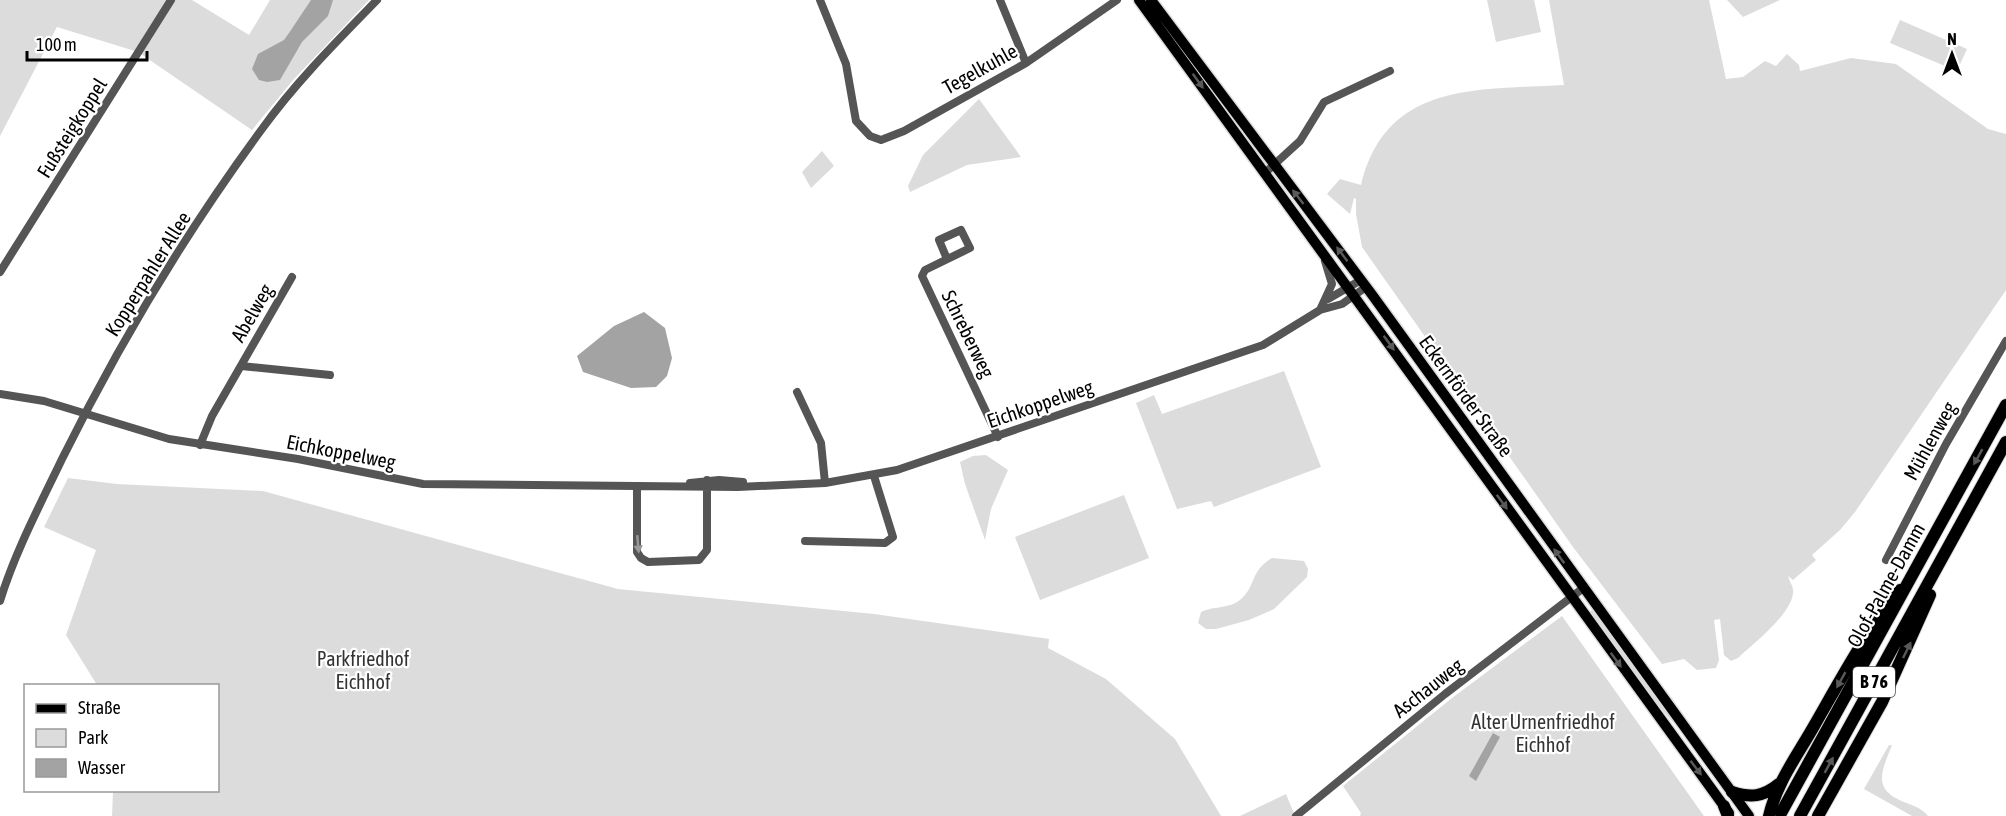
<svg xmlns="http://www.w3.org/2000/svg" width="2006" height="816" viewBox="0 0 2006 816" font-family="'Asap Condensed',sans-serif">
<style>
.green{fill:#dcdcdc}
.water{fill:#a3a3a3}
.lines{fill:none;stroke-linecap:round;stroke-linejoin:round}
.major-casing{stroke:#dbdbdb;stroke-width:13}
.highway-casing{stroke:#dbdbdb;stroke-width:14}
.minor{stroke:#555;stroke-width:8}
.major{stroke:#000;stroke-width:10}
.highway{stroke:#000;stroke-width:12}
.oneway{fill:#595959}
.oneway2{fill:#999}
.labels{text-anchor:middle;stroke-width:4.5;stroke-linejoin:round;paint-order:stroke}
.shield{fill:#fff;stroke:#4c4c4c;stroke-width:1.5}
.shield-label{font-size:18px;font-weight:bold;fill:#000}
.street-label{font-size:20px;fill:#000;stroke:#fff}
.park-label{font-size:20px;fill:#333;stroke:#fff}
</style>
<rect width="100%" height="100%" fill="#fff"/>
<!-- green -->
<path class="green" d="M0,0H192L249,35L270,0H369L294,79L252,130L138,52L57,27L0,136Z
M1487,0H1534L1541,32L1496,42Z
M1549,0H1709L1726,79L1743,77L1765,61L1776,66L1787,54L1799,65L1800,71L1851,58L1896,64L1988,129L2006,134V290L1855,512L1840,530L1812,555L1816,560L1793,580L1788,576C1789,580 1792,585 1793,589C1796,611 1753,644 1738,658L1731,661L1724,655L1720,619L1714,620L1719,660L1716,668L1697,670L1684,659L1662,664L1573,547L1362,247L1356,214V199L1354,198L1350,214L1327,194L1340,179L1361,185C1386,81 1478,90 1564,85Z
M1727,0H1780L1743,17Z
M1900,20L1967,49L1957,71L1890,43Z
M979,99L1021,157L967,165L910,192L908,186L923,155Z
M822,151L834,166L811,188L802,172Z
M1284,371L1321,467L1214,507L1211,501L1177,509L1136,403L1154,395L1162,414Z
M986,455L1008,470L991,509L985,540L965,484L960,462L973,456Z
M68,478L117,484L263,491L618,589L874,614L1049,639L1048,648L1106,679L1175,739L1221,816H112L113,791L218,790V686L97,685L66,635L96,550L44,527Z
M1124,495L1149,558L1040,600L1015,537Z
M1272,558L1304,561L1308,569L1307,577L1274,609L1249,620L1216,629H1206L1198,623L1201,612C1213,606 1230,609 1241,599C1257,585 1249,572 1272,558Z
M1592,610L1744,816H1741L1680,730L1645,691L1588,613Z
M1562,616L1704,816H1360L1361,813L1343,786L1452,698Z
M1889,745H1892C1880,775 1872,791 1909,804C1917,807 1922,809 1928,816H1912L1864,789Z
M1286,794L1295,816H1240Z"/>
<!-- water -->
<path class="water" d="M311,0H333L328,16L302,42L280,80L267,82L259,80L252,69L258,54L284,40L289,33Z
M644,312L665,328L672,358L667,376L656,387L631,388L583,372L577,356L614,326Z
M1493,733L1500,737L1476,781L1469,776Z"/>
<g class="lines">
<!-- major casing -->
<g class="major-casing">
<path id="major" d="M1139,0L1729,813
M1151,0L1373,296L1749,816"/>
</g>
<!-- highway casing -->
<g class="highway-casing">
<path id="highway" d="M1732,792C1751,798 1763,797 1779,784
M1724,806L1728,816
M1781,813L2006,405
M1769,816C1777,782 1797,756 1814,726C1841,679 1866,632 1900,590
M1800,816L2006,442
M1818,816L1882,702L1930,595"/>
</g>
<!-- minor -->
<path class="minor" d="M820,0L846,64L856,121L870,136L881,140L904,131L1026,63L1117,0
M1000,0L1026,63
M1265,173L1300,141L1324,102L1390,71
M947,259L939,240L961,230L970,248L925,270L922,276L998,437
M0,272L171,0
M1328,299L1361,280
M1320,310L1332,284L1325,261
M241,366L330,375
M797,392L821,443L825,483
M0,394L44,401L169,439L298,459L423,484L738,487L825,483L897,470L1263,345L1320,310L1342,304L1366,287
M200,445L212,416L292,277
M690,483L719,480L743,482
M637,486V552L641,558L648,562L699,560L707,550V480
M805,541L885,543L893,537L874,476
M1886,560L1946,444L2006,341
M0,601C15,552 40,505 62,459C119,344 186,232 262,129C295,83 338,40 377,0
M1296,816L1445,694L1582,589"/>
<!-- major -->
<use href="#major" class="major"/>
<!-- highway -->
<use href="#highway" class="highway"/>
</g>
<!-- one-way arrows -->
<defs><path id="oneway-solid" d="M-6-.8H1V-3.2L6.5 0L1 3.2V.8H-6Z" transform="scale(1.5)"/></defs>
<g class="oneway">
<use href="#oneway-solid" transform="translate(1198 81) rotate(54)"/>
<use href="#oneway-solid" transform="translate(1298 197) rotate(-128)"/>
<use href="#oneway-solid" transform="translate(1342 254) rotate(-127)"/>
<use href="#oneway-solid" transform="translate(1389 343) rotate(54)"/>
<use href="#oneway-solid" transform="translate(1978 457) rotate(119)"/>
<use href="#oneway-solid" transform="translate(1502 502) rotate(54)"/>
<use href="#oneway-solid" transform="translate(1559 556) rotate(-126)"/>
<use href="#oneway-solid" transform="translate(1907 650) rotate(-64)"/>
<use href="#oneway-solid" transform="translate(1616 660) rotate(54)"/>
<use href="#oneway-solid" transform="translate(1841 680) rotate(119)"/>
<use href="#oneway-solid" transform="translate(1829 765) rotate(-61)"/>
<use href="#oneway-solid" transform="translate(1696 768) rotate(53)"/>
</g>
<use class="oneway2" href="#oneway-solid" transform="translate(638 544) rotate(85)"/>
<g class="labels">
<!-- shield labels -->
<rect class="shield" x="1853" y="667" width="42" height="30" rx="4.5"/>
<g class="shield-label">
<text x="1874" y="688">B 76</text>
</g>
<!-- street labels -->
<g class="street-label">
<text transform="translate(980 69) rotate(-29)" y="7">Tegelkuhle</text>
<text transform="translate(72 128) rotate(-58)" y="7">Fußsteigkoppel</text>
<text transform="translate(148 274) rotate(-58)" y="7">Kopperpahler Allee</text>
<text transform="translate(252 313) rotate(-60)" y="7">Abelweg</text>
<text transform="translate(968 334) rotate(64)" y="7">Schreberweg</text>
<text transform="translate(1466 396) rotate(54)" y="7">Eckernförder Straße</text>
<text transform="translate(1040 404) rotate(-19)" y="7">Eichkoppelweg</text>
<text transform="translate(1930 441) rotate(-61)" y="7">Mühlenweg</text>
<text transform="translate(341 452) rotate(11)" y="7">Eichkoppelweg</text>
<text transform="translate(1886 585) rotate(-61)" y="7">Olof-Palme-Damm</text>
<text transform="translate(1428 688) rotate(-38)" y="7">Aschauweg</text>
</g>
<!-- park labels -->
<g class="park-label">
<text x="363" y="666">Parkfriedhof<tspan x="363" dy="23">Eichhof</tspan></text>
<text x="1543" y="729">Alter Urnenfriedhof<tspan x="1543" dy="23">Eichhof</tspan></text>
</g>
</g>
<!-- legend -->
<rect x="24" y="684" width="195" height="108" fill="#ffffff" stroke="#999999" stroke-width="1.5"/>
<rect x="36" y="704" width="30" height="9" fill="#000000" stroke="#999999" stroke-width="1.5"/>
<text x="78" y="714" font-size="18" fill="#000000">Straße</text>
<rect x="36" y="729" width="30" height="18" fill="#dcdcdc" stroke="#999999" stroke-width="1.5"/>
<text x="78" y="744" font-size="18" fill="#000000">Park</text>
<rect x="36" y="759" width="30" height="18" fill="#a3a3a3" stroke="#999999" stroke-width="1.5"/>
<text x="78" y="774" font-size="18" fill="#000000">Wasser</text>
<!-- north arrow -->
<g transform="translate(1952 54)" stroke="#ffffff" stroke-width="4.5" paint-order="stroke">
<path d="M0-4.5L10 22L0 15L-10 22Z" fill="#000000"/>
<text y="-9" font-size="16" font-weight="bold" text-anchor="middle" fill="#000000">N</text>
</g>
<!-- scale -->
<path d="M27 51v9h120v-9" fill="none" stroke="#000000" stroke-width="3"/>
<text x="36" y="51" font-size="18" fill="#000000" stroke="#ffffff" stroke-width="4.5" paint-order="stroke">100 m</text>
</svg>
